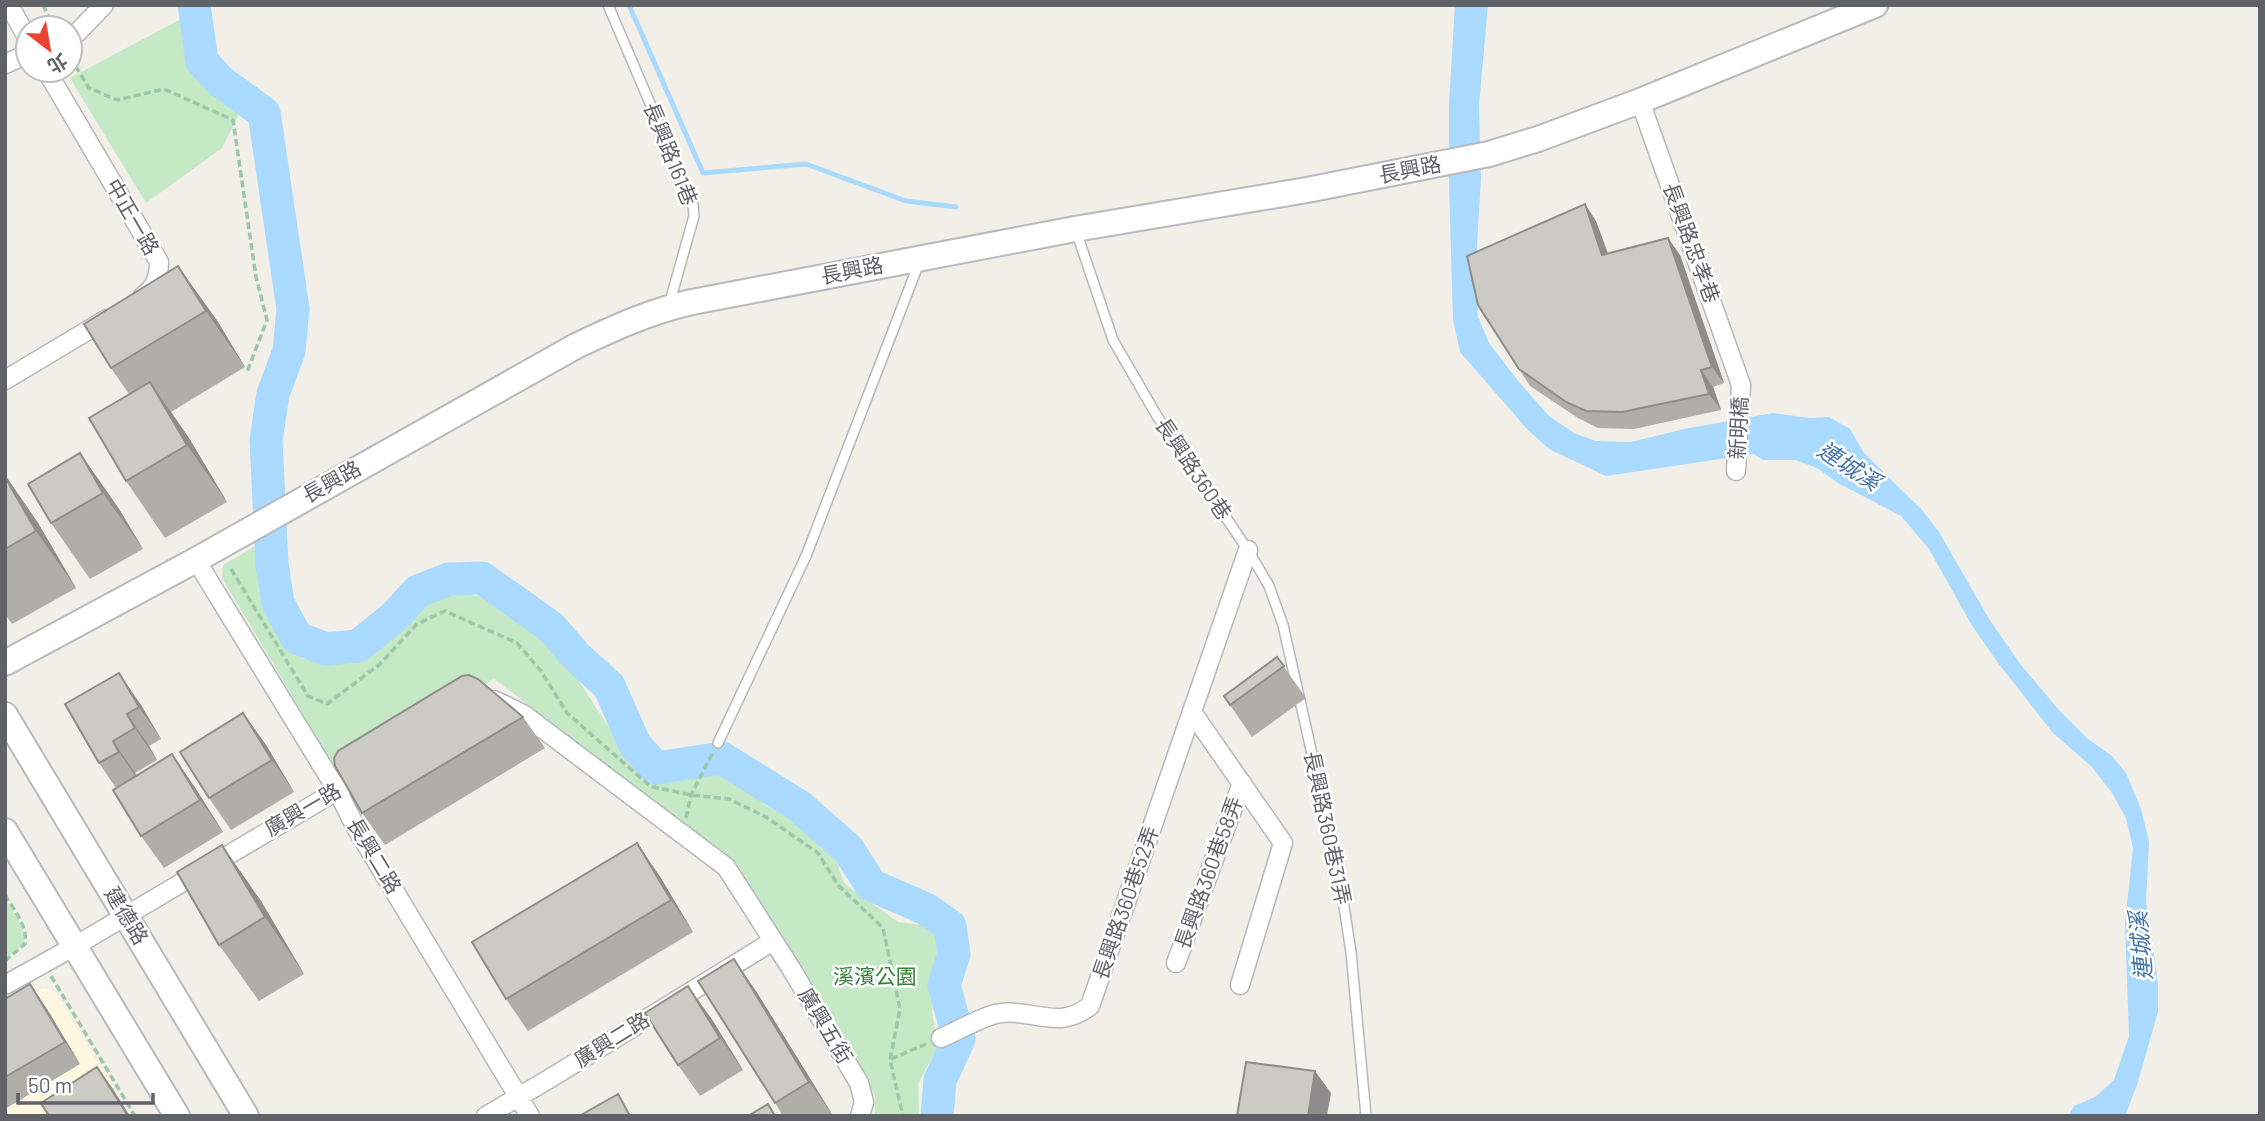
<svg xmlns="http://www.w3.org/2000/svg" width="2265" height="1121" viewBox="0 0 2265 1121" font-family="Barlow,'Noto Sans TC',sans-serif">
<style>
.commercial{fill:#fef7e0}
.green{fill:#c5e8c5}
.water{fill:#aadaff}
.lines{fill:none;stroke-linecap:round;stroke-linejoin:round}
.stream{stroke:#aadaff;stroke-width:5}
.river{stroke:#aadaff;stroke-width:33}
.lane-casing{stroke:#b5b8bc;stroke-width:12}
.street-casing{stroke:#b5b8bc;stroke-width:21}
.secondary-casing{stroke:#b6babf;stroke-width:28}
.path{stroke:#9cc7a9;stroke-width:3.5;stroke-dasharray:7 3.5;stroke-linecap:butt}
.lane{stroke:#fff;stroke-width:9}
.street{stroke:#fff;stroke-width:18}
.secondary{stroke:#fff;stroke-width:24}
.wall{fill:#afaea9}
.shaded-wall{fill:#8f8d8a}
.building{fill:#cccac5;stroke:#8f8d8a;stroke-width:2}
.labels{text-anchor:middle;stroke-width:5;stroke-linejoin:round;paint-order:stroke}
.street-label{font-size:21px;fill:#5f6368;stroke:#fff}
.park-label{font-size:21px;fill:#348238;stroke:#fff}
.water-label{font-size:23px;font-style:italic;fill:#4174aa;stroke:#fff}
</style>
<rect width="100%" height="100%" fill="#f1efe8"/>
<!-- commercial -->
<path class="commercial" d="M45,988L55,992L131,1116H5V1007L26,994Z"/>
<!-- green -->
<path class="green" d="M181,19L189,63L240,112L222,148L146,203L70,78Z
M254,547L268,612L277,629L296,655L304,659L341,658L368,652L393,632L411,606L431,594L446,589L478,596L523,623L543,638L564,658L630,760L643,772L648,775L665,777L693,768L729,777L768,807L827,837C839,851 836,870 846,885L898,922L936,927L941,938L932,1012L938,1046L918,1084L919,1116H875V1096L862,1071L736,862L494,679L346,765L338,766L331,761L222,578L223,565Z
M5,898C13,912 26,927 24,944L5,959Z"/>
<!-- water -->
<path class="water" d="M1455,5H1488L1479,105L1481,178L1475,278L1478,317L1489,343L1519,382L1549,416L1574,433L1596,441L1631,442L1684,429L1773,413L1810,418L1829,417L1850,429L1864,453L1922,510L1939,532L1989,619L2021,665L2059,710L2088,739L2112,756L2126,773L2141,809L2149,842L2146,902L2158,983V1012L2137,1085L2125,1116H2068L2074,1106L2095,1097L2114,1080L2129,1036L2125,923L2133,848L2126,818L2112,793L2092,767L2053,733L1998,663L1971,624L1929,549L1901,516L1838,483L1817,468L1795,460H1763L1754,454L1606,476L1549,449L1528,430L1460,352L1453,320L1449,183V104Z"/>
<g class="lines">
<!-- stream -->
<path class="stream" d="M629,5L703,173L806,164L906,201L956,207"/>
<!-- river -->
<path class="river" d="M194,5L202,61L220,81L264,113L293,309L289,351L273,394L266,440L272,564L278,603L297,638L326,649L358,646L393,618L418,591L449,579L482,578L551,627L577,657L609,686L635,745L656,768L722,758L799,806L848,849L871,885L926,909L950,926L954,954L944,985L959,1039L940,1080L937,1116"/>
<!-- lane casing -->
<g class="lane-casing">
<path id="lane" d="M608,5L693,204L694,216L669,305
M1076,231L1113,340L1157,416L1248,550L1269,586L1283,625L1339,874L1351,952L1366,1116
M718,743L806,556L919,263"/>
</g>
<!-- street casing -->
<g class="street-casing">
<path id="street" d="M9,5L28,39
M70,36L76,34L104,5
M5,64L28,54
M46,70L159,262C159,277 155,288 143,296
M1640,101L1741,385L1736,471
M5,380L107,319
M196,560L337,790L354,824L530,1116
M494,700L523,714L726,867L792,970L859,1083L864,1102L860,1116
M1192,712L1283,843L1240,985
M1176,963L1242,783
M5,985L75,946L365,774
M941,1038C955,1032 987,1014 1001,1013C1035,1009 1057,1031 1090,1006L1248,550
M486,1116L549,1079L773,941"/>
</g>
<!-- secondary casing -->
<g class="secondary-casing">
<path id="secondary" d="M5,663L196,560L576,346C614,328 651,311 692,302L1075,229L1307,190L1489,154L1538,139L1640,101L1875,5
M5,715L246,1116
M5,831L177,1116"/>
</g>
<!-- path -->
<path class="path" d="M43,5L54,28
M70,57L89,88L117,100L164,89L233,120L256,277L267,320L247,372
M231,569L308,696L327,704L379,665L417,624L445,611L517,643L541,671L567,713L650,786L691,795L729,799L766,817L818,853L838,885L883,928L900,1009L890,1060L903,1116
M686,818L691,795L712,754
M5,895C14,910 28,926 25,944L5,961
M51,976L135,1116
M891,1059L926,1044"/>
<!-- lane -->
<use href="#lane" class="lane"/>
<!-- street -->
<use href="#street" class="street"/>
<!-- secondary -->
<use href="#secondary" class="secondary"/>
</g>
<!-- wall -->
<path class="wall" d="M1596,221L1608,253L1668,238L1680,255L1724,383L1713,387L1721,410L1634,429L1598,428L1578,418L1530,386L1519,369Z
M178,266L218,322L245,367L171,412L189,438L227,502L165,538L126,481L129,394L111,368Z
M80,453L119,509L143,549L90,579L51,523Z
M5,475L38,523L76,588L12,624L5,614Z
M1277,657L1306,698L1252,737L1230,705Z
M65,704L141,705L161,739L149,746L157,760L135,773L137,775L194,786L223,832L164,868L141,836L116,788L99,763Z
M243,713L266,745L294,792L231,830L209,798Z
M523,717L545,748L385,845L362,813Z
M659,875L693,932L528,1031L506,999Z
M261,901L304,974L259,1001L219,945Z
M756,991L832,1114L829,1116H783L775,1103Z
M5,999L45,1006L80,1064L5,1109Z
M711,1018L743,1070L700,1096L678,1065Z"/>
<!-- shaded-wall -->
<path class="shaded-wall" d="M1585,204L1596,221L1614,272L1602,255Z
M1668,238L1680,255L1724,383L1712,367Z
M178,266L218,322L245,367L206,311Z
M1701,370L1713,387L1721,410L1709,394Z
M150,382L189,438L227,502L187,445Z
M80,453L119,509L143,549L103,493Z
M5,475L38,523L76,588L36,531L5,477Z
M119,673L141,705L161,739L139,707Z
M243,713L266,745L294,792L272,760Z
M127,714L149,746L157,760L135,728Z
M113,741L135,773L141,784L119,752Z
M172,754L194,786L223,832L200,800Z
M637,843L659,875L693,932L671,900Z
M222,845L261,901L304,974L265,917Z
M734,959L756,991L832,1114L809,1082Z
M30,984L45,1006L80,1064L65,1042Z
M688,986L711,1018L743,1070L720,1038Z
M97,1067L113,1089L130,1116H128Z
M1315,1071L1331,1093L1327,1116H1308Z"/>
<!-- building -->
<path class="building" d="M1585,204L1602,255L1668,238L1712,367L1701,370L1709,394L1622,412L1586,411L1566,402L1519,369L1478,305L1467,256Z
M178,266L206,311L111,368L84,324Z
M150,382L187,445L126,481L89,418Z
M80,453L103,493L51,523L28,484Z
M5,477L36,531L5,549Z
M1277,657L1284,666L1230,705L1224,696Z
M119,673L139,707L127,714L135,728L113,741L119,752L99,763L65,704Z
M469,675L478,679L523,717L362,813L335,766L334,758L338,751L462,676Z
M243,713L272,760L209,798L180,752Z
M172,754L200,800L141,836L113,790Z
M637,843L671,900L506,999L472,942Z
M222,845L265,917L219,945L177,872Z
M734,959L809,1082L775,1103L698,981Z
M30,984L65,1042L5,1077V999Z
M688,986L720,1038L678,1065L645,1013Z
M1246,1062L1315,1071L1308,1116H1237Z
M97,1067L128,1116H49L41,1103Z
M618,1094L630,1116H581V1115Z
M768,1104L775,1116H748Z"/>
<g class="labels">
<!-- street labels -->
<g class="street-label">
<text transform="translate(670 154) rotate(68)" y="7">長興路161巷</text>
<text transform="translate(1410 170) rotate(-11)" y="7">長興路</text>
<text transform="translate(132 217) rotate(60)" y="7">中正一路</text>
<text transform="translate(1691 243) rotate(70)" y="7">長興路忠孝巷</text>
<text transform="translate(852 271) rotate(-11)" y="7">長興路</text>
<text transform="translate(1739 428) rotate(-87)" y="7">新明橋</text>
<text transform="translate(1193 469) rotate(56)" y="7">長興路360巷</text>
<text transform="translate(332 482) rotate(-29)" y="7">長興路</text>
<text transform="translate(303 810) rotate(-30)" y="7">廣興一路</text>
<text transform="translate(1327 828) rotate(78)" y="7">長興路360巷31弄</text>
<text transform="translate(374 856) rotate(59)" y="7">長興二路</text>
<text transform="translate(1209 873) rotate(-70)" y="7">長興路360巷58弄</text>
<text transform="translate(1126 903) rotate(-71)" y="7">長興路360巷52弄</text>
<text transform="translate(126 916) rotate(59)" y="7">建德路</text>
<text transform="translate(825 1026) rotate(59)" y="7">廣興五街</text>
<text transform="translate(612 1040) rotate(-32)" y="7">廣興二路</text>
</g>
<!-- park labels -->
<g class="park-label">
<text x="875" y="984">溪濱公園</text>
</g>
<!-- water labels -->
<g class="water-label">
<text transform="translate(1849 466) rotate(33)" y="8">連城溪</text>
<text transform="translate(2141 946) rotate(-95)" y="8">連城溪</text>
</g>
</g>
<!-- border -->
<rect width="2265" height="1121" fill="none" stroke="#5f6368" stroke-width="14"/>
<!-- north arrow -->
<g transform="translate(49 49) rotate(149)"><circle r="33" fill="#ffffff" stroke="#bfc1c3" stroke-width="2"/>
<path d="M0-5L12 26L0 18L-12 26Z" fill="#ea4335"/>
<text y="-10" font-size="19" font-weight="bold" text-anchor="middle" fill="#5f6368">北</text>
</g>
<!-- scale -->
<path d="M18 1093v10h135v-10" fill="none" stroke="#5f6368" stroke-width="3.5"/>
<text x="28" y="1093" font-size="21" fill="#5f6368" stroke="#ffffff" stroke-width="5" paint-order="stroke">50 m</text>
</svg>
